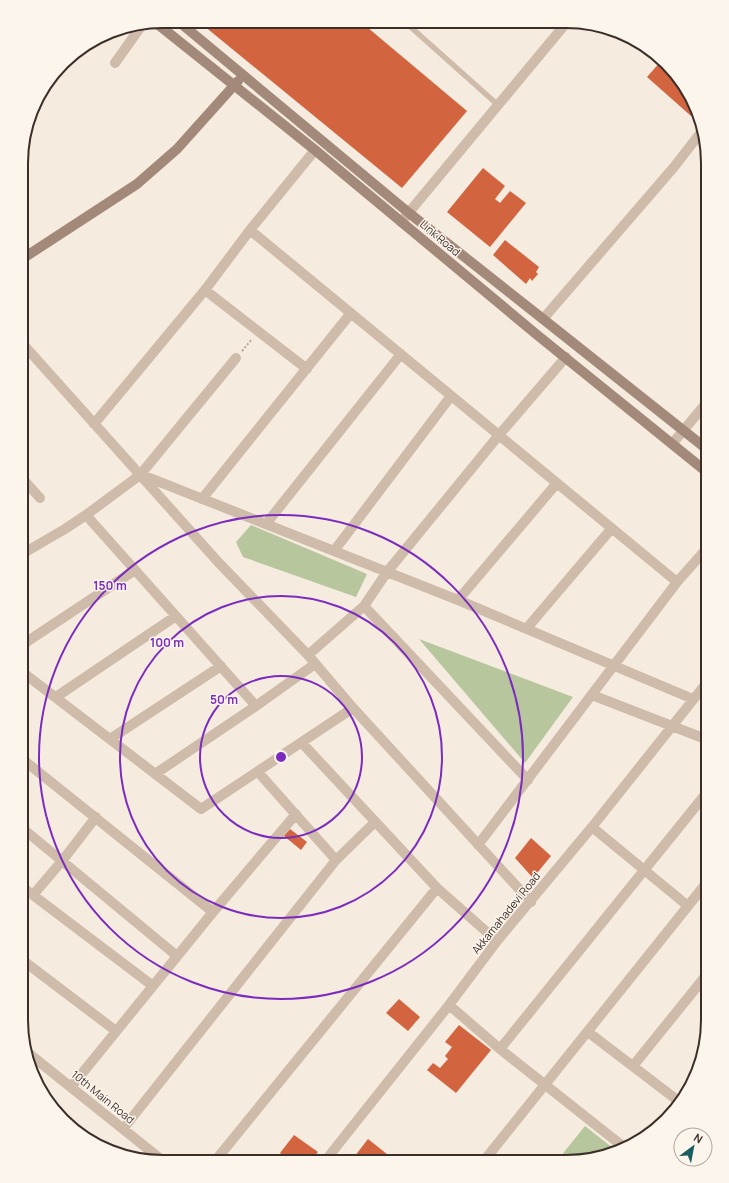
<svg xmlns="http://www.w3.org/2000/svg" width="729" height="1183" viewBox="0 0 729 1183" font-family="Manrope,sans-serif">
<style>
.green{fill:#b8c69d}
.building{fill:#d26540}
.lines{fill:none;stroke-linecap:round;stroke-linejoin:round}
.path{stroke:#bba493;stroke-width:2;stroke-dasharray:2 2;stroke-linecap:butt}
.lane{stroke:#cfbba9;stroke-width:5.5}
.street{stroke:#cfbba9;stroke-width:10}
.secondary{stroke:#a3897a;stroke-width:10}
.ring{fill:none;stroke:#7b2cbf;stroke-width:2}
.labels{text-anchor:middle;stroke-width:3;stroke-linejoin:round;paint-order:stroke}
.street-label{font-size:11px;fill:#3c2f29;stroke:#fcf5ec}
.rim{fill:none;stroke:#3c2f29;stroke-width:2}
.centre{fill:#7b2cbf;stroke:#fcf5ec;stroke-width:2}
.ring-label{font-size:12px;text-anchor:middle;font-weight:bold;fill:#7b2cbf;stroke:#fcf5ec;stroke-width:3;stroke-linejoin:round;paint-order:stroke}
</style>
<rect width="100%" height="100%" fill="#f5ebdf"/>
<!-- green -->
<path class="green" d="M251,525L367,574L356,597L243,557L236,542Z
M419,639L573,697L525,763Z
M585,1126L618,1152L567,1162H556Z"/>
<!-- building -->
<path class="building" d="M198,21L361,22L467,111L402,188Z
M426,22H441L435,29Z
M661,61L697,109L691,116L647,77Z
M483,168L505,186L495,199L500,203L510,191L526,203L490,247L447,212Z
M505,240L539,267L536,272L538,274L532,281L530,278L526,284L493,255Z
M290,829L307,842L301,850L284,836Z
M531,838L551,856L533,878L515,858Z
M399,999L420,1017L408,1031L386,1013Z
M459,1025L491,1050L456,1093L427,1070L433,1063L440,1068L448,1059L445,1056L452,1047L445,1042Z
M294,1135L318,1152L310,1161H290L280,1153Z
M368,1139L397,1162L351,1161Z
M279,1155L288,1161H273Z"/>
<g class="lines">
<!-- path -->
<path class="path" d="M242,351L252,339"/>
<!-- lane -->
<path class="lane" d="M405,22L498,105"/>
<!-- street -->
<path class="street" d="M115,63L142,25
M401,222L567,22
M250,230L677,582
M205,290L307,369
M543,319L674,167L702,131
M22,343L219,563L308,655L353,708L531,902
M94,424L205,290L250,230L315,150
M672,444L708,401
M142,475L458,600L693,699
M22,478L40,498
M202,499L351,313
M86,515L256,706
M266,524L401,354
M334,551L451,396
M22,554L65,529L86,515L140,475L236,358
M458,600L557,483
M364,606L528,780
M527,628L612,528
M22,645L135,570
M308,655L364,606L387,572L499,435L566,357
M21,671L201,809L353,708
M592,695L708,740
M56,697L176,616
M110,739L221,666
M302,743L437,888L497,941
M21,758L213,912
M258,772L336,860
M155,774L256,706L315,664
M21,827L177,956
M592,827L688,906
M478,845L677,582L708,547
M21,886L153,986
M33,895L62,861L96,817
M21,959L116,1031
M449,1005L500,1049L625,1148
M588,1032L681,1103
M500,1049L708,791
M27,1052L163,1161
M633,1066L708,973
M71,1087L213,912L296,814
M679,1101L688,1090
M123,1129L336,860L375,822
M215,1161L437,888
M325,1161L449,1005L497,941L592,827L708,681
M483,1162L708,881"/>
<!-- secondary -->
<path class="secondary" d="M178,21L409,213L543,319L708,450
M155,22L315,150L536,334L708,473
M22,259L137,184L177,149L238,81"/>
</g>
<!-- distance rings -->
<g class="ring">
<circle cx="281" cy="757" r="81"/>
<circle cx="281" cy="757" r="161"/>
<circle cx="281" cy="757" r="242"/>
</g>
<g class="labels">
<!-- street labels -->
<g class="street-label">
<text transform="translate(440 238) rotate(40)" y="4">Link Road</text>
<text transform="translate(506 913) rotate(-51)" y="4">Akkamahadevi Road</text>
<text transform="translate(103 1097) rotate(39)" y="4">10th Main Road</text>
</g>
</g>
<!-- crop -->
<path d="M0 0H729V1183H0ZM163 28H566A135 135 0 0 1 701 163V1020A135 135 0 0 1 566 1155H163A135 135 0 0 1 28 1020V163A135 135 0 0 1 163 28Z" fill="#fcf5ec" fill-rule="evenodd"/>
<path class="rim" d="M163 28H566A135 135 0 0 1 701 163V1020A135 135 0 0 1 566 1155H163A135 135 0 0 1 28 1020V163A135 135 0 0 1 163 28Z"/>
<circle cx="281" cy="757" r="6" class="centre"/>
<g class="ring-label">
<text x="110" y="590">150 m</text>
<text x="167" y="647">100 m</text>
<text x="224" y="704">50 m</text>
</g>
<!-- north arrow -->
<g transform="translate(693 1147) rotate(32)"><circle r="19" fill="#fcf5ec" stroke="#afa69e"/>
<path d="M0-3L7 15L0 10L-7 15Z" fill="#1a5d62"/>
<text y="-6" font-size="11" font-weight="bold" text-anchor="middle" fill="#3c2f29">N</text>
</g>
</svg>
